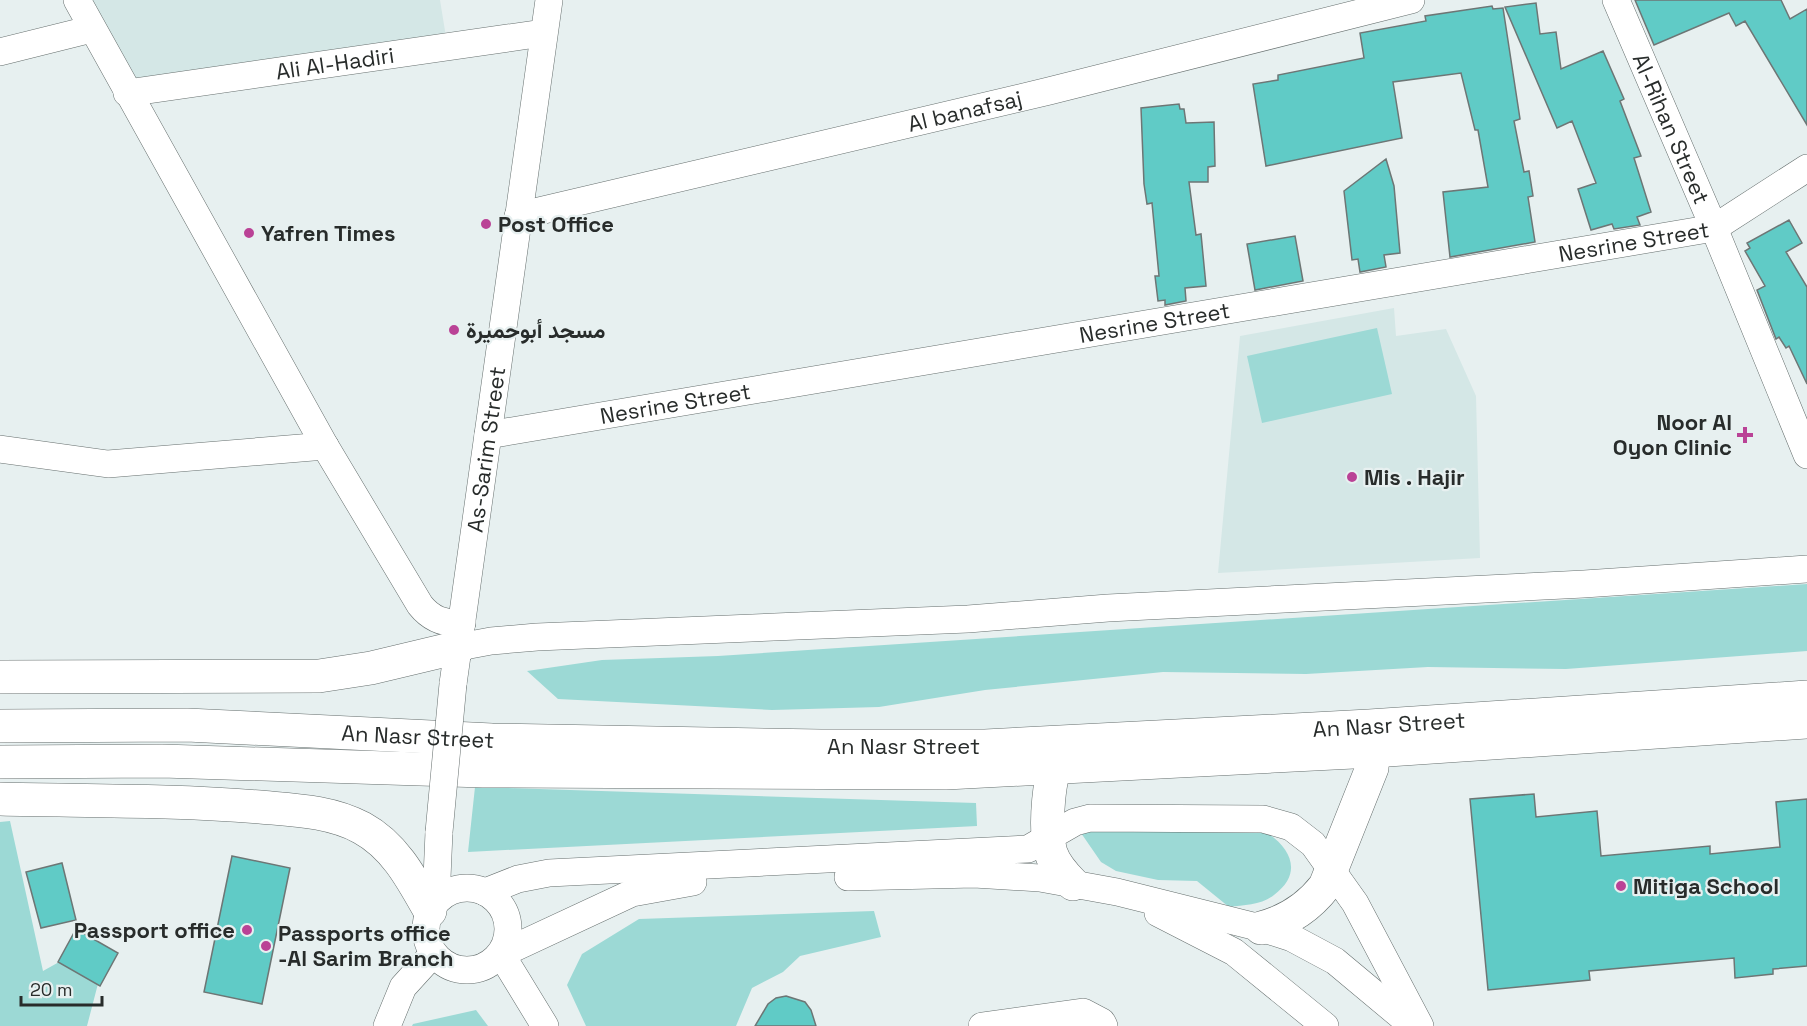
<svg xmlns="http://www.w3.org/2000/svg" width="1807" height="1026" viewBox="0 0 1807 1026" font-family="'Space Grotesk',Vazirmatn,sans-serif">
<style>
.built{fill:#d4e7e6}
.green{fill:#9cd9d5}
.building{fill:#60cbc6;stroke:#6d7675;stroke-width:1.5}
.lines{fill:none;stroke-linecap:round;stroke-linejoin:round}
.minor-casing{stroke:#666f6e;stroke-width:28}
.highway-casing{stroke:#666f6e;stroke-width:34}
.minor{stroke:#fff;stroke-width:27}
.highway{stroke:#fff;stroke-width:33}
.minor-bridge-casing{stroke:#666f6e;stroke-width:28;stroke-linecap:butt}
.minor-bridge{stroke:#fff;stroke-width:27}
.poi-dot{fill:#ba4296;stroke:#e7f0f0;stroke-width:2}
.labels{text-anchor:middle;stroke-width:4.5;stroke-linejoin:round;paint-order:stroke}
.street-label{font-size:22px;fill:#282c2b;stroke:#e7f0f0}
.poi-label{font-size:22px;font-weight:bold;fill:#282c2b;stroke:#e7f0f0;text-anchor:start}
</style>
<rect width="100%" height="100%" fill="#e7f0f0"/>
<!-- built -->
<path class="built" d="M77,0H440L446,37L127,93Z
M1394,308L1396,336L1446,329L1476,396L1480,558L1218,573L1240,336Z"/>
<!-- green -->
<path class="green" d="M1377,328L1392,394L1262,423L1247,356Z
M1807,584V651L1566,669L1428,667L1306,674L1163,672L985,690L879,707L772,710L558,699L527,671L602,660L718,656Z
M475,787L976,803L977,826L468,852Z
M10,821L43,971L68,957L100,976L87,1026H0V822Z
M1098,828L1261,829C1288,844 1306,871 1274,895C1262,905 1244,905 1229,907L1197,881L1158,880L1116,871L1101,862L1081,833Z
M874,911L881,937L800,956L783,972L752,988L736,1026H586L567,985L582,954L639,919Z
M476,1010L488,1026H412L413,1024Z"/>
<!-- building -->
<path class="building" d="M1635,0H1781L1790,19L1807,9V125L1745,21L1736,26L1729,13L1654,45Z
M1536,3L1540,34L1556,32L1561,69L1603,51L1624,99L1620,101L1641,156L1634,158L1651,212L1637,217L1640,225L1614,229L1612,224L1591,230L1578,189L1596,183L1572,121L1557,128L1505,7Z
M1492,6L1493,9L1503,8L1520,119L1514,121L1524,172L1529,171L1533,196L1528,197L1535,242L1450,257L1443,192L1488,187L1478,130H1475L1461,73L1393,82L1402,138L1266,166L1253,84L1278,80V75L1364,58L1360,33L1426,21L1425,16Z
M1179,104L1180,109H1184L1186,123L1214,122L1215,166L1208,167V182H1189L1196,235L1201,234L1206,286L1185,288L1186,301L1165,305V300L1158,301L1155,276H1159L1152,203L1147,204L1144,184L1141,108Z
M1386,159L1394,186L1400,253L1384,255L1386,267L1360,272L1358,259L1352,260L1344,191Z
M1789,220L1802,243L1786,252L1807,287V384L1789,346L1786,348L1779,337L1776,339L1757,290L1765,286L1745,251L1750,248L1747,243Z
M1295,236L1303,281L1255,290L1247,244Z
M1534,794L1536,817L1597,811L1601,856L1710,846V854L1780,847L1776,802L1807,799V966L1773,969V974L1735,978L1734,958L1589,971L1590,980L1488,990L1470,799Z
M232,856L290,868L262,1004L204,992Z
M62,863L76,920L41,928L26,872Z
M76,929L118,953L100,986L58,962Z
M786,996L805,1002L811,1010L816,1026H755L768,1004L776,998Z"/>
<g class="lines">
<!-- minor casing -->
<g class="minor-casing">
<g id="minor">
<path d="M77,0L325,446L420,605C431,619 444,624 462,623"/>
<path id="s1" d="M1616,0L1714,228L1807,455"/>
<path d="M0,52L92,29"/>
<path id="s2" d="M127,93L543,33"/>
<path id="s3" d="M518,216L1049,91L1411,0"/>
<path id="s4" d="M488,435L1714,228L1807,168"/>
<path d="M0,449L108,464L325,446"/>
<path d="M459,647L491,641L537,637L968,619L1108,608L1584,584L1807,569"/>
<path id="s5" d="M453,684L549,0"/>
<path d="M848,877L974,874L1040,878L1117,892L1261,928L1292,938L1335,961L1413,1026"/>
<circle cx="467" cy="929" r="41"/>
<path d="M485,892L518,879L549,873L1028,849L1075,822L1090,818L1263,819L1291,827L1313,844L1355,903L1420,1026"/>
<path d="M436,901L439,832"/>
<path d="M1158,913L1234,952L1325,1026"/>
<path d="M387,1026L403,987L433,954"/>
<path d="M545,1026L501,954L632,893L693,882"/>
<path d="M982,1026L1083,1012L1102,1022L1104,1026"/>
</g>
</g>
<!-- highway casing -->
<g class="highway-casing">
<g id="highway">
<path d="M0,677L319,676L371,668L459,647"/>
<path id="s6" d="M0,726L187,725L492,740L821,746H985L1369,726L1807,697"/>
<path d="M1062,750C1048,771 1044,829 1051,853C1055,865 1064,875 1073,884"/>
<path d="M0,762L162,761L483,771L946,773L1373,751L1807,722"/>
<path d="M0,799C86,801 173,800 260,807C293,810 331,811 362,828C395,846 412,879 430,911"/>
<path d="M1261,928C1288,921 1308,908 1325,886L1372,768L1373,751L1370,730"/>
</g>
</g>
<!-- minor -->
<use href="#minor" class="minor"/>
<!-- highway -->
<use href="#highway" class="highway"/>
<!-- minor-bridge casing -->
<g class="minor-bridge-casing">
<path id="minor-bridge" d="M439,832L453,684"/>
</g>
<!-- minor-bridge -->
<use href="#minor-bridge" class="minor-bridge"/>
</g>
<!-- markers -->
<g class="poi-dot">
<circle cx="486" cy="224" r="6"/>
<circle cx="249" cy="233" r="6"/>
<circle cx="454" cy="330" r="6"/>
<path d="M1742 426h6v6h6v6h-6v6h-6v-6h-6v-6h6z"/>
<circle cx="1352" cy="477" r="6"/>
<circle cx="1621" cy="886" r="6"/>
<circle cx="247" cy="930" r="6"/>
<circle cx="266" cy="946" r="6"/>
</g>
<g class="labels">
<!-- street labels -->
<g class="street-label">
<text dy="8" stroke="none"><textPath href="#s2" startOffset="210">Ali Al-Hadiri</textPath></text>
<text dy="8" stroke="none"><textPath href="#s3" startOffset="459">Al banafsaj</textPath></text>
<text dy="8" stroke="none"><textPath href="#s1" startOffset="140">Al-Rihan Street</textPath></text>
<text dy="8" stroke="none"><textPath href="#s4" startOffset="1162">Nesrine Street</textPath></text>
<text dy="8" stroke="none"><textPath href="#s4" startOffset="676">Nesrine Street</textPath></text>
<text dy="8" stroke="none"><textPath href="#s4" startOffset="190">Nesrine Street</textPath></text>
<text dy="8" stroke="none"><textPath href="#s5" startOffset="237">As-Sarim Street</textPath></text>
<text dy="8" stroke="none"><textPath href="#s6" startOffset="1390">An Nasr Street</textPath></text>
<text dy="8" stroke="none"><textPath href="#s6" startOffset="418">An Nasr Street</textPath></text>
<text dy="8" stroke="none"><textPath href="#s6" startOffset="904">An Nasr Street</textPath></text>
</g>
<!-- poi labels -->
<g class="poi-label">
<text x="498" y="232">Post Office</text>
<text x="261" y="241">Yafren Times</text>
<text x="466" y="338">مسجد أبوحميرة</text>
<text x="1732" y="430" text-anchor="end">Noor Al<tspan x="1732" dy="25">Oyon Clinic</tspan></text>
<text x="1364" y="485">Mis . Hajir</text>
<text x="1633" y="894">Mitiga School</text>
<text x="235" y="938" text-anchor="end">Passport office</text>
<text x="278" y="941">Passports office<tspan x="278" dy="25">-Al Sarim Branch</tspan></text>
</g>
</g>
<!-- scale -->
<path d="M21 996v9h81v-9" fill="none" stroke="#282c2b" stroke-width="3"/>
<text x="30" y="996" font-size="18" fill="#282c2b" stroke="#e7f0f0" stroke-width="4.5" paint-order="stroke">20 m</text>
</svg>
